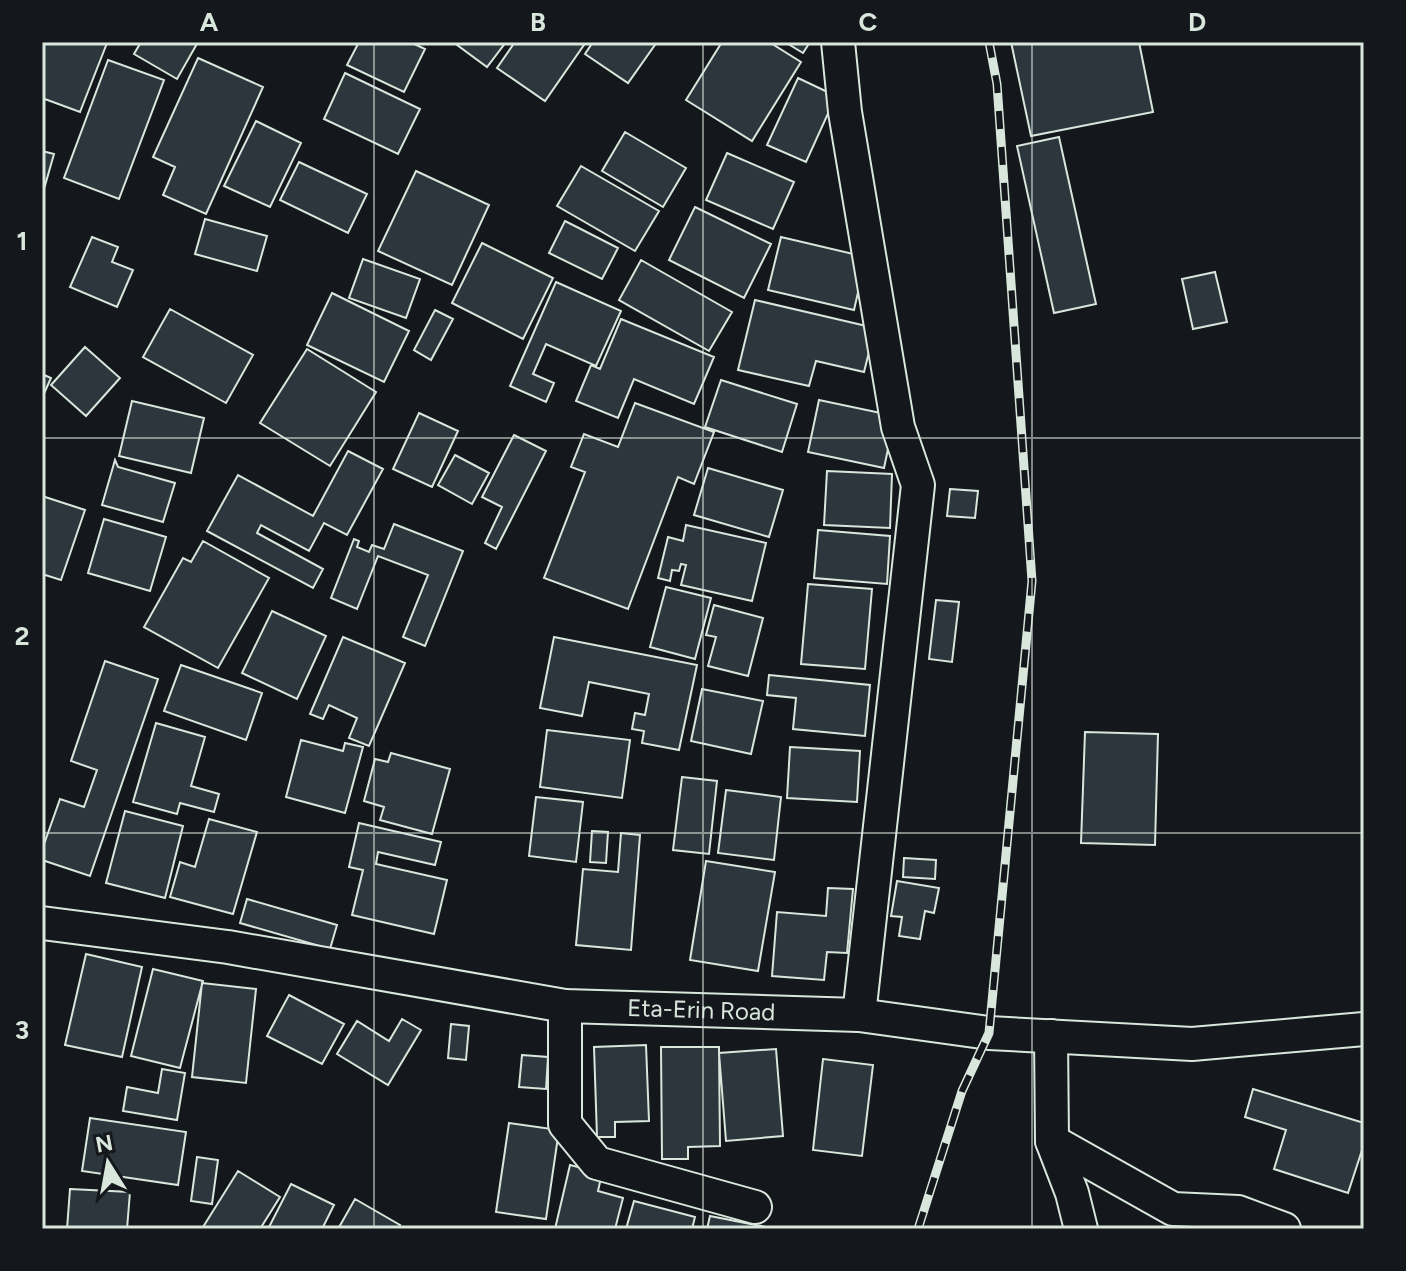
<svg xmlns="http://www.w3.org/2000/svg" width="1406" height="1271" viewBox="0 0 1406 1271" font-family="Figtree,sans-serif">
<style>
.building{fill:#2c363c;stroke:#d8e6dc;stroke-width:2}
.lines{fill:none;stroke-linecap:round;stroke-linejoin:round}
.street-casing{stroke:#d8e6dc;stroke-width:36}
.street{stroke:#14181c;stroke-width:32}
.rail-casing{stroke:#d8e6dc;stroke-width:9}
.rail{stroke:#14181c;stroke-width:6;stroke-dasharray:18;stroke-linecap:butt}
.grid{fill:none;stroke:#d8e6dc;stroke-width:2;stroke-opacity:0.55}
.labels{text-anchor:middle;stroke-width:6;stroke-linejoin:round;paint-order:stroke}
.street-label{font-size:24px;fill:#d8e6dc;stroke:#14181c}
.neatline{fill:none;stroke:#d8e6dc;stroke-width:3}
.grid-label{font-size:26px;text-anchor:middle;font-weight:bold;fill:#d8e6dc}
</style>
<rect width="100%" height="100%" fill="#14181c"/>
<!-- building -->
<path class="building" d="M44,42L107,43L80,112L42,98V48Z
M141,42H198L177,79L134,54Z
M359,42H410L425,49L404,92L347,65Z
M453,42H506L487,67Z
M515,42H586L545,101L497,68Z
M593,42H657L628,83L585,54Z
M722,42H769L801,62L752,141L686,100Z
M785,42H810L803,53Z
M1011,42H1139L1153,112L1031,136Z
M198,58L263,87L206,214L163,195L175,167L153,157Z
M108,60L164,80L119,199L64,178Z
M345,73L420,109L398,154L324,119Z
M798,78L836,96L806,162L767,145Z
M256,121L301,143L270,207L224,186Z
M625,132L686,168L663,207L602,171Z
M1059,137L1096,304L1054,313L1017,146Z
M42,151L54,154L42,196Z
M727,153L794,182L773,229L706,200Z
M299,162L367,194L348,233L280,200Z
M581,166L659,211L635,251L557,206Z
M416,171L489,205L452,285L378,251Z
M695,207L771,244L744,298L669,260Z
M205,219L267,236L257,271L195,254Z
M565,221L618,248L602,279L549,253Z
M92,237L118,247L112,262L133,270L117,307L70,287Z
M781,237L866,257L854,310L768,290Z
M482,243L553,278L523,339L452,303Z
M363,259L420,279L406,318L349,298Z
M641,260L732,312L709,351L619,300Z
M1215,272L1227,322L1193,329L1182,279Z
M556,282L621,311L596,366L546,344L533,374L554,383L546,402L510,386Z
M332,293L409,331L384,382L307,345Z
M755,300L875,328L864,372L816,361L809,386L738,370Z
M170,309L253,355L226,403L143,357Z
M435,310L453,319L431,360L414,350Z
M621,319L714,357L694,404L634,379L618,418L576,401L591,365L600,369Z
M85,347L120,378L86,416L51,385Z
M307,349L376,392L330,466L260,423Z
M42,374L51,378L42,398Z
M721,380L797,404L782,452L705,427Z
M819,400L895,416L884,468L808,452Z
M132,401L204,418L191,473L119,456Z
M635,403L714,432L694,484L678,477L628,609L544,578L585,472L571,467L584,434L618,447Z
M419,413L458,431L432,487L393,469Z
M514,435L546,451L496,549L485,543L502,507L482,497Z
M348,451L383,469L347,535L324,523L309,551L261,525L257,533L323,569L313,588L207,531L238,475L313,516Z
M455,455L489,473L472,504L438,485Z
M115,460L118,467L175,483L163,522L102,505Z
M708,468L783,490L769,537L694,515Z
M827,471L892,474L890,528L824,525Z
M950,489L978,491L975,518L947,516Z
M42,496L85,510L61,580L42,574Z
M104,519L166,537L150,591L88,573Z
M394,524L463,551L425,646L403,637L428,575L378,556L357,609L331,598L354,539L359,541L357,547L369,552L372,545L384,549Z
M686,525L766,543L752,601L681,585L686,565L681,564L679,571L672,570L670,581L658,578L668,537L683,541Z
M818,530L890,536L887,584L814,578Z
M203,541L269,578L218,668L144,627L183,558L191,562Z
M808,584L872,589L865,669L801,664Z
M666,587L711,598L695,659L650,647Z
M936,600L959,602L952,662L929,659Z
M714,605L763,618L748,676L708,666L716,637L706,635Z
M272,611L326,636L297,699L242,673Z
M343,637L405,663L369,746L349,738L357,718L329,705L323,719L310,714Z
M554,637L697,665L679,750L642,743L644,731L632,729L635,713L645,715L649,694L589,682L582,716L540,708Z
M105,661L158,679L90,876L42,860V850L60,799L84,807L97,770L71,761Z
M181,665L262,693L246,740L164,711Z
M769,675L870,685L865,736L793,729L796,698L767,695Z
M702,689L763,701L751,754L691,741Z
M156,723L205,737L191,786L219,794L214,812L180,803L177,814L133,802Z
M547,730L630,740L622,798L540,787Z
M1085,732L1158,734L1155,845L1081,843Z
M301,740L343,751L345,743L363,747L345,813L286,797Z
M790,747L860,751L857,802L787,798Z
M391,753L450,769L432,834L380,820L384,807L364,801L375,759L388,762Z
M682,777L717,781L709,854L673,850Z
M726,790L781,797L774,860L718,853Z
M536,797L583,802L576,862L529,856Z
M125,811L183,826L165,898L106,883Z
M209,819L257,832L233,914L170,897L180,862L195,867Z
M359,823L441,842L435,865L378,852L376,864L447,880L434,934L352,915L363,870L349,867Z
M592,831L608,832L606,863L590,862Z
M621,833L640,835L631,950L576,945L583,869L618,872Z
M904,858L936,860L935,879L903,877Z
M706,861L775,872L758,971L690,960Z
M897,881L939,888L934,913L925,911L920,939L899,936L902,917L891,916Z
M828,888L853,889L847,953L827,952L824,980L772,976L777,912L826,916Z
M247,899L337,925L330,949L240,923Z
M86,954L142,967L122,1057L65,1045Z
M153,969L203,981L180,1068L131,1056Z
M202,983L256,989L246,1083L192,1077Z
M289,995L344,1024L322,1064L267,1036Z
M402,1019L421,1030L388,1085L337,1054L357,1021L389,1041Z
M451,1024L469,1026L466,1060L448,1058Z
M646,1045L649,1121L615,1122V1137H597L594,1047Z
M661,1047H719L720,1146L688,1147V1159H662Z
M776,1049L783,1136L726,1141L719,1053Z
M522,1055L548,1057L546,1089L519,1087Z
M823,1059L873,1065L862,1156L813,1150Z
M162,1069L185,1073L177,1120L123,1111L127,1087L158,1093Z
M1253,1089L1364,1123V1144L1348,1193L1274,1169L1286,1130L1245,1117Z
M90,1118L186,1132L178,1185L82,1171Z
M509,1123L559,1130L546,1219L496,1212Z
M197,1157L218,1160L212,1204L191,1201Z
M570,1165L602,1173L598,1191L623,1198L615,1229H555Z
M238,1171L280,1197L260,1229H207L203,1227Z
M291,1184L334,1205L322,1229H268Z
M70,1189L130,1192L127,1229H67Z
M355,1199L400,1225L397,1229H338Z
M634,1201L695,1217L692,1229H626Z
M710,1216L776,1229H707Z"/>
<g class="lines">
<!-- street casing -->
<g class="street-casing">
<g id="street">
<path d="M838,42L845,112L898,427L918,485L859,1015"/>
<path id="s1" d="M42,923L228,947L565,1006L859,1015L989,1033L1192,1044L1364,1029"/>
<path d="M565,1006V1124L597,1163L755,1207"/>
<path d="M1051,1036L1052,1141L1072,1193L1081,1229"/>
<path d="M1052,1141L1173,1209L1238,1212L1284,1229"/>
</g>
</g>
<!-- street -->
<use href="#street" class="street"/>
<!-- rail casing -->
<g class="rail-casing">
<path id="rail" d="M918,1229L962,1091L989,1033L1032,581L997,84L989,42"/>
</g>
<!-- rail -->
<use href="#rail" class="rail"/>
</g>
<!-- grid -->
<path class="grid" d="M374,42V1229M703,42V1229M1032,42V1229M42,438H1364M42,833H1364"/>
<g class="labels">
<!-- street labels -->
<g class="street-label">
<text dy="8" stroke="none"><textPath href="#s1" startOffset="666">Eta-Erin Road</textPath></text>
</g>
</g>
<!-- border -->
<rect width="1406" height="1271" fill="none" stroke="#14181c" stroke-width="88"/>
<!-- north arrow -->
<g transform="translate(108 1163) rotate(349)" stroke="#14181c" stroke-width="6" paint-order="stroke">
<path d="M0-6L14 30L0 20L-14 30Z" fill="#d8e6dc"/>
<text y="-12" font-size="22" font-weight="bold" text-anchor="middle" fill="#d8e6dc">N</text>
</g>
<rect x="44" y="44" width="1318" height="1183" class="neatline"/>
<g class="grid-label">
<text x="209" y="31">A</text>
<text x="538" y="31">B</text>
<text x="868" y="31">C</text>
<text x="1197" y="31">D</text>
<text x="22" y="250">1</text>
<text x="22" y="645">2</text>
<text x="22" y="1039">3</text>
</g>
</svg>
